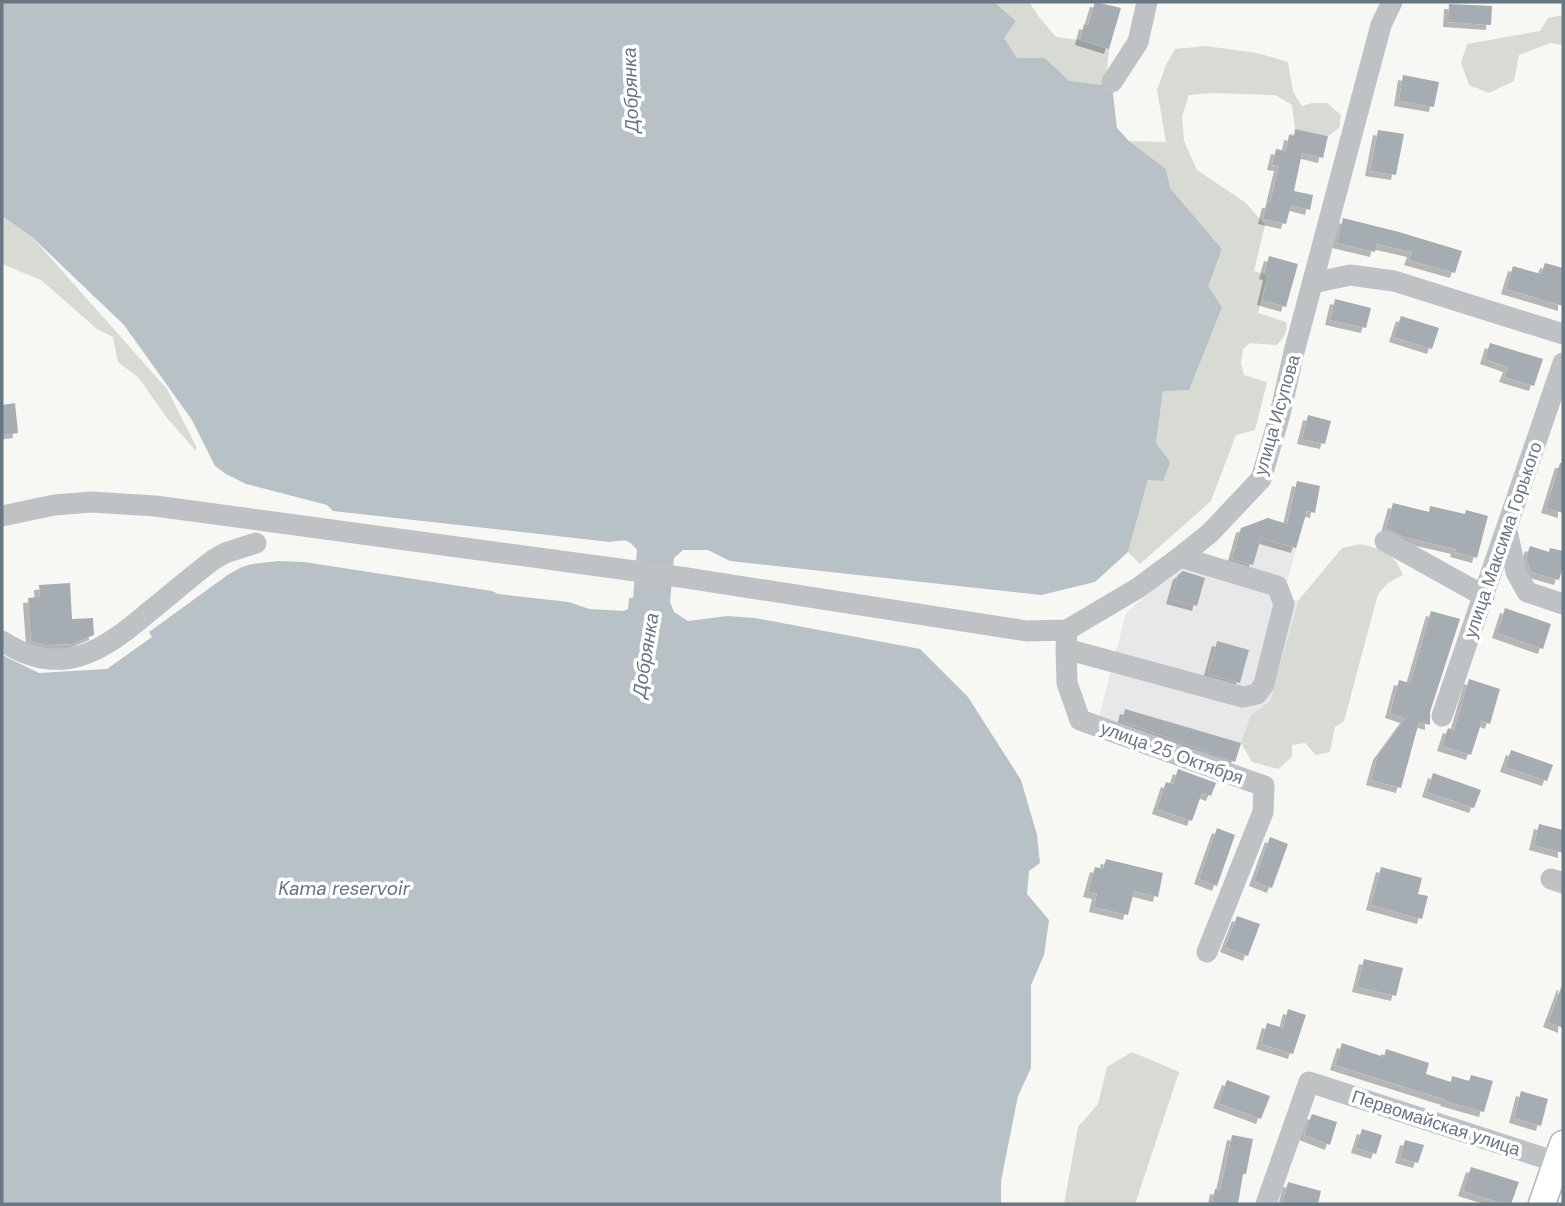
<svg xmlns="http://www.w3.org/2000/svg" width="1565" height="1206" viewBox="0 0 1565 1206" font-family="'DM Sans',sans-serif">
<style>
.built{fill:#e7e8e7}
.green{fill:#d7dbd4}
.water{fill:#b8c2c6}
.building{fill:#a6adb2;filter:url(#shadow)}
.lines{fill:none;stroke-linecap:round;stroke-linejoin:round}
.major-casing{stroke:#b2b6b9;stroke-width:29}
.minor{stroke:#bec2c5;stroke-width:21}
.major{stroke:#fff;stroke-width:26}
.labels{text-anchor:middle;stroke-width:7;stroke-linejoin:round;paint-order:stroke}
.street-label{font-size:18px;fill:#697782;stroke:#fff}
.water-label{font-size:19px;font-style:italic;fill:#65777e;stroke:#fff}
</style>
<defs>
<filter id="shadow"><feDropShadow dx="-5" dy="5" stdDeviation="0" flood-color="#0004"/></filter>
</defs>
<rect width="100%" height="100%" fill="#f7f7f4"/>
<!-- built -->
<path class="built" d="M1268,518L1302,528L1283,597L1298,601L1270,701L1251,715L1235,762L1098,721L1126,613L1181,565L1226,577L1241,528Z"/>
<!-- green -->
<path class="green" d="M994,2H1029L1039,17L1056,37L1080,40L1109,49L1107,70L1103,85L1069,82L1045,58H1017L1003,38L1016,21Z
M1563,15V45L1550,43L1519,55L1514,81L1489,93L1469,85L1461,63L1467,44L1540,31L1548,18Z
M1206,46L1257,53L1288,62L1293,92L1302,106L1312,103H1327L1341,115L1339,128L1328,136L1295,129L1292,105L1275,95L1212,93L1189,95L1182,117L1184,141L1197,170L1246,203L1265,225L1254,271L1268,275L1258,313L1286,322C1288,332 1284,337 1277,345L1250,343L1243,349L1241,363L1244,375L1267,382L1255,430L1236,435L1211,501L1140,564L1128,552L1148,480L1156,443L1163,390L1222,249L1170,188L1166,169L1129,141L1166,142L1157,90L1166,65L1175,49Z
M2,216L32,237L167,389L196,446V451L167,418L138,377L118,362L113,337L97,329L41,280L2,264Z
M1360,544C1382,549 1394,552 1403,575L1388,583L1378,594L1344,721L1335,727L1330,752L1316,755L1305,743L1292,745V757L1278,769L1252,762L1241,743L1251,715L1270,701L1298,601L1342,548Z
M1132,1052L1179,1072L1135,1204H1064L1078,1127L1098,1104L1107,1067Z"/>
<!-- water -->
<path class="water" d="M2,2H994L1016,21L1004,38L1017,58H1045L1069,81L1112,86L1117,128L1129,141L1166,169L1170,188L1222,249L1208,286L1222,307L1189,390L1163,391L1156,443L1170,462L1163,481L1148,480L1128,552L1095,582L1041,595L730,561L708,550H683L674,558L670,602L674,612L688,621L727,616L755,618L920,649L968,697L1021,780L1037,835L1040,863L1029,871L1027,894L1049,920L1044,955L1031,985V1068L1018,1096L1001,1181V1204H2V655L39,673L107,669L152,637L149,632L229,574L242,567L252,564L279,561L304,562L492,591L498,594L569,602L589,609L624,611L628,609L629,598H633L637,550C628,538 624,540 610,542L333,511L327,505L246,484L226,474L215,466L192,420L124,325L32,237L2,216Z"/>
<!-- building -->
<path class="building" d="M1095,2L1121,8L1109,49L1080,40L1084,24L1088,25Z
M1449,4L1492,6L1491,25L1448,22Z
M1403,75L1439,82L1434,107L1399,101Z
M1295,129L1328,136L1323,158L1302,153L1294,191L1313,195L1310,210L1291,205L1286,224L1263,219L1267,203H1270L1279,166L1272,165L1276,149L1286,151L1289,135L1294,136Z
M1378,130L1404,134L1396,175L1370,171Z
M1343,218L1399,232L1462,251L1455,273L1409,260L1412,252L1377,244L1375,252L1337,243Z
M1269,256L1298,264L1286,307L1262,300L1268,275L1264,274Z
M1545,263L1563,268V306L1506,289L1513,266L1541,274Z
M1335,299L1371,308L1366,328L1330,320Z
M1401,316L1439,328L1432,349L1394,337Z
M1490,343L1543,359L1534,386L1504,377L1508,367L1485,359Z
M15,403L18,433L2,435V405Z
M1308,415L1331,421L1325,444L1302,439Z
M1560,463H1563V513L1546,508Z
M1297,481L1320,486L1315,513L1307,511L1296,548L1261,538L1253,565L1232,559L1241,528L1268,518L1287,524Z
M1393,503L1429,512L1430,506L1465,514L1466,510L1488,516L1477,558L1455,552L1456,549L1404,537L1386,528Z
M1530,546L1549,552L1550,548L1563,551V567L1559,580L1531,572L1526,558Z
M1183,571L1205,578L1197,606L1171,599L1178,575Z
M70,583L72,619L93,618L94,635L72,644L46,645L31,641L28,598L40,597L39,585Z
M1505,608L1551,624L1543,649L1497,633Z
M1431,611L1460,619L1430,712V725L1419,722L1401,788L1371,780L1378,755L1405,718L1390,713L1399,680L1410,683Z
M1217,641L1249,650L1240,683L1208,674Z
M1469,679L1500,689L1490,724L1482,721L1471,755L1442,746L1448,728L1454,730Z
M1125,709L1241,743L1235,762L1122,721Z
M1511,750L1553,765L1547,781L1505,767Z
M1178,769L1216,783L1211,796L1202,793L1192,821L1157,809L1166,782L1173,784Z
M1433,773L1481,790L1474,808L1427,792Z
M1539,824L1563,830V853L1534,845Z
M1217,828L1235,835L1217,886L1199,879Z
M1270,837L1288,844L1272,888L1254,881Z
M1106,859L1163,873L1158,897L1134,891L1128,915L1094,907L1097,894L1088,892L1095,867L1103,869Z
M1381,867L1422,878L1418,894L1428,896L1422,919L1371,905Z
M1237,916L1260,924L1248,956L1225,947Z
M1364,959L1403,968L1396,996L1357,987Z
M1562,985H1563V1028L1548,1022Z
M1288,1009L1306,1015L1293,1054L1261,1044L1267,1023L1283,1028Z
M1342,1043L1384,1057L1386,1049L1429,1063L1426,1074L1451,1082L1452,1076L1469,1081L1471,1075L1493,1081L1484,1112L1445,1101L1446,1100L1335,1065Z
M1227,1080L1270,1096L1261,1119L1218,1103Z
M1521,1091L1548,1099L1541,1126L1514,1118Z
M1312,1114L1337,1122L1330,1145L1304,1135Z
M1362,1129L1382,1135L1376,1154L1356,1148Z
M1232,1135L1253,1139L1246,1174H1243L1238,1204H1212L1215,1189L1220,1190Z
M1405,1140L1424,1145L1418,1163L1400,1158Z
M1471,1167L1519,1182L1511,1204H1504L1463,1191Z
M1288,1182L1321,1191L1318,1204H1282Z"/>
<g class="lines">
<!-- major casing -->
<g class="major-casing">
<path id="major" d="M1542,1204L1563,1144"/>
</g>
<!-- minor -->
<path class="minor" d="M1112,82L1138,42L1147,2
M1313,283L1350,275L1394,281L1563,334
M2,516L54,505L92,502L155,506L687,578L1027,631L1067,630L1138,588L1180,557L1210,533L1261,479L1280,414L1294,352L1381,25L1392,2
M1507,531L1516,572L1527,592L1563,604
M1385,541L1484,596
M1067,630L1066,649L1067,683L1080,720L1264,786L1263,812L1207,952
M2,641C62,680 103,651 150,611C171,594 192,576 213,560L225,553L256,543
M1066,649L1243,697L1257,694L1264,684L1284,604L1277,586L1180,557
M1442,716L1563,363
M1551,879L1563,883
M1266,1204L1309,1082L1563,1164"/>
<!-- major -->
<use href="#major" class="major"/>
</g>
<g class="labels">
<!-- street labels -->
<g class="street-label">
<text transform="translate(1277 415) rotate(-74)" y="6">улица Исупова</text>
<text transform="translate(1503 540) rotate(-71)" y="6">улица Максима Горького</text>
<text transform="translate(1172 753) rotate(20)" y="6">улица 25 Октября</text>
<text transform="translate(1436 1123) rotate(18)" y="6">Первомайская улица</text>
</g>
<!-- water labels -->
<g class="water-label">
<text transform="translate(630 90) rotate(-92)" y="7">Добрянка</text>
<text transform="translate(645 655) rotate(-81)" y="7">Добрянка</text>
<text x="344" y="895">Kama reservoir</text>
</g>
</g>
<!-- border -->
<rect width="1565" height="1206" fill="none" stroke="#697782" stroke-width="7"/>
</svg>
